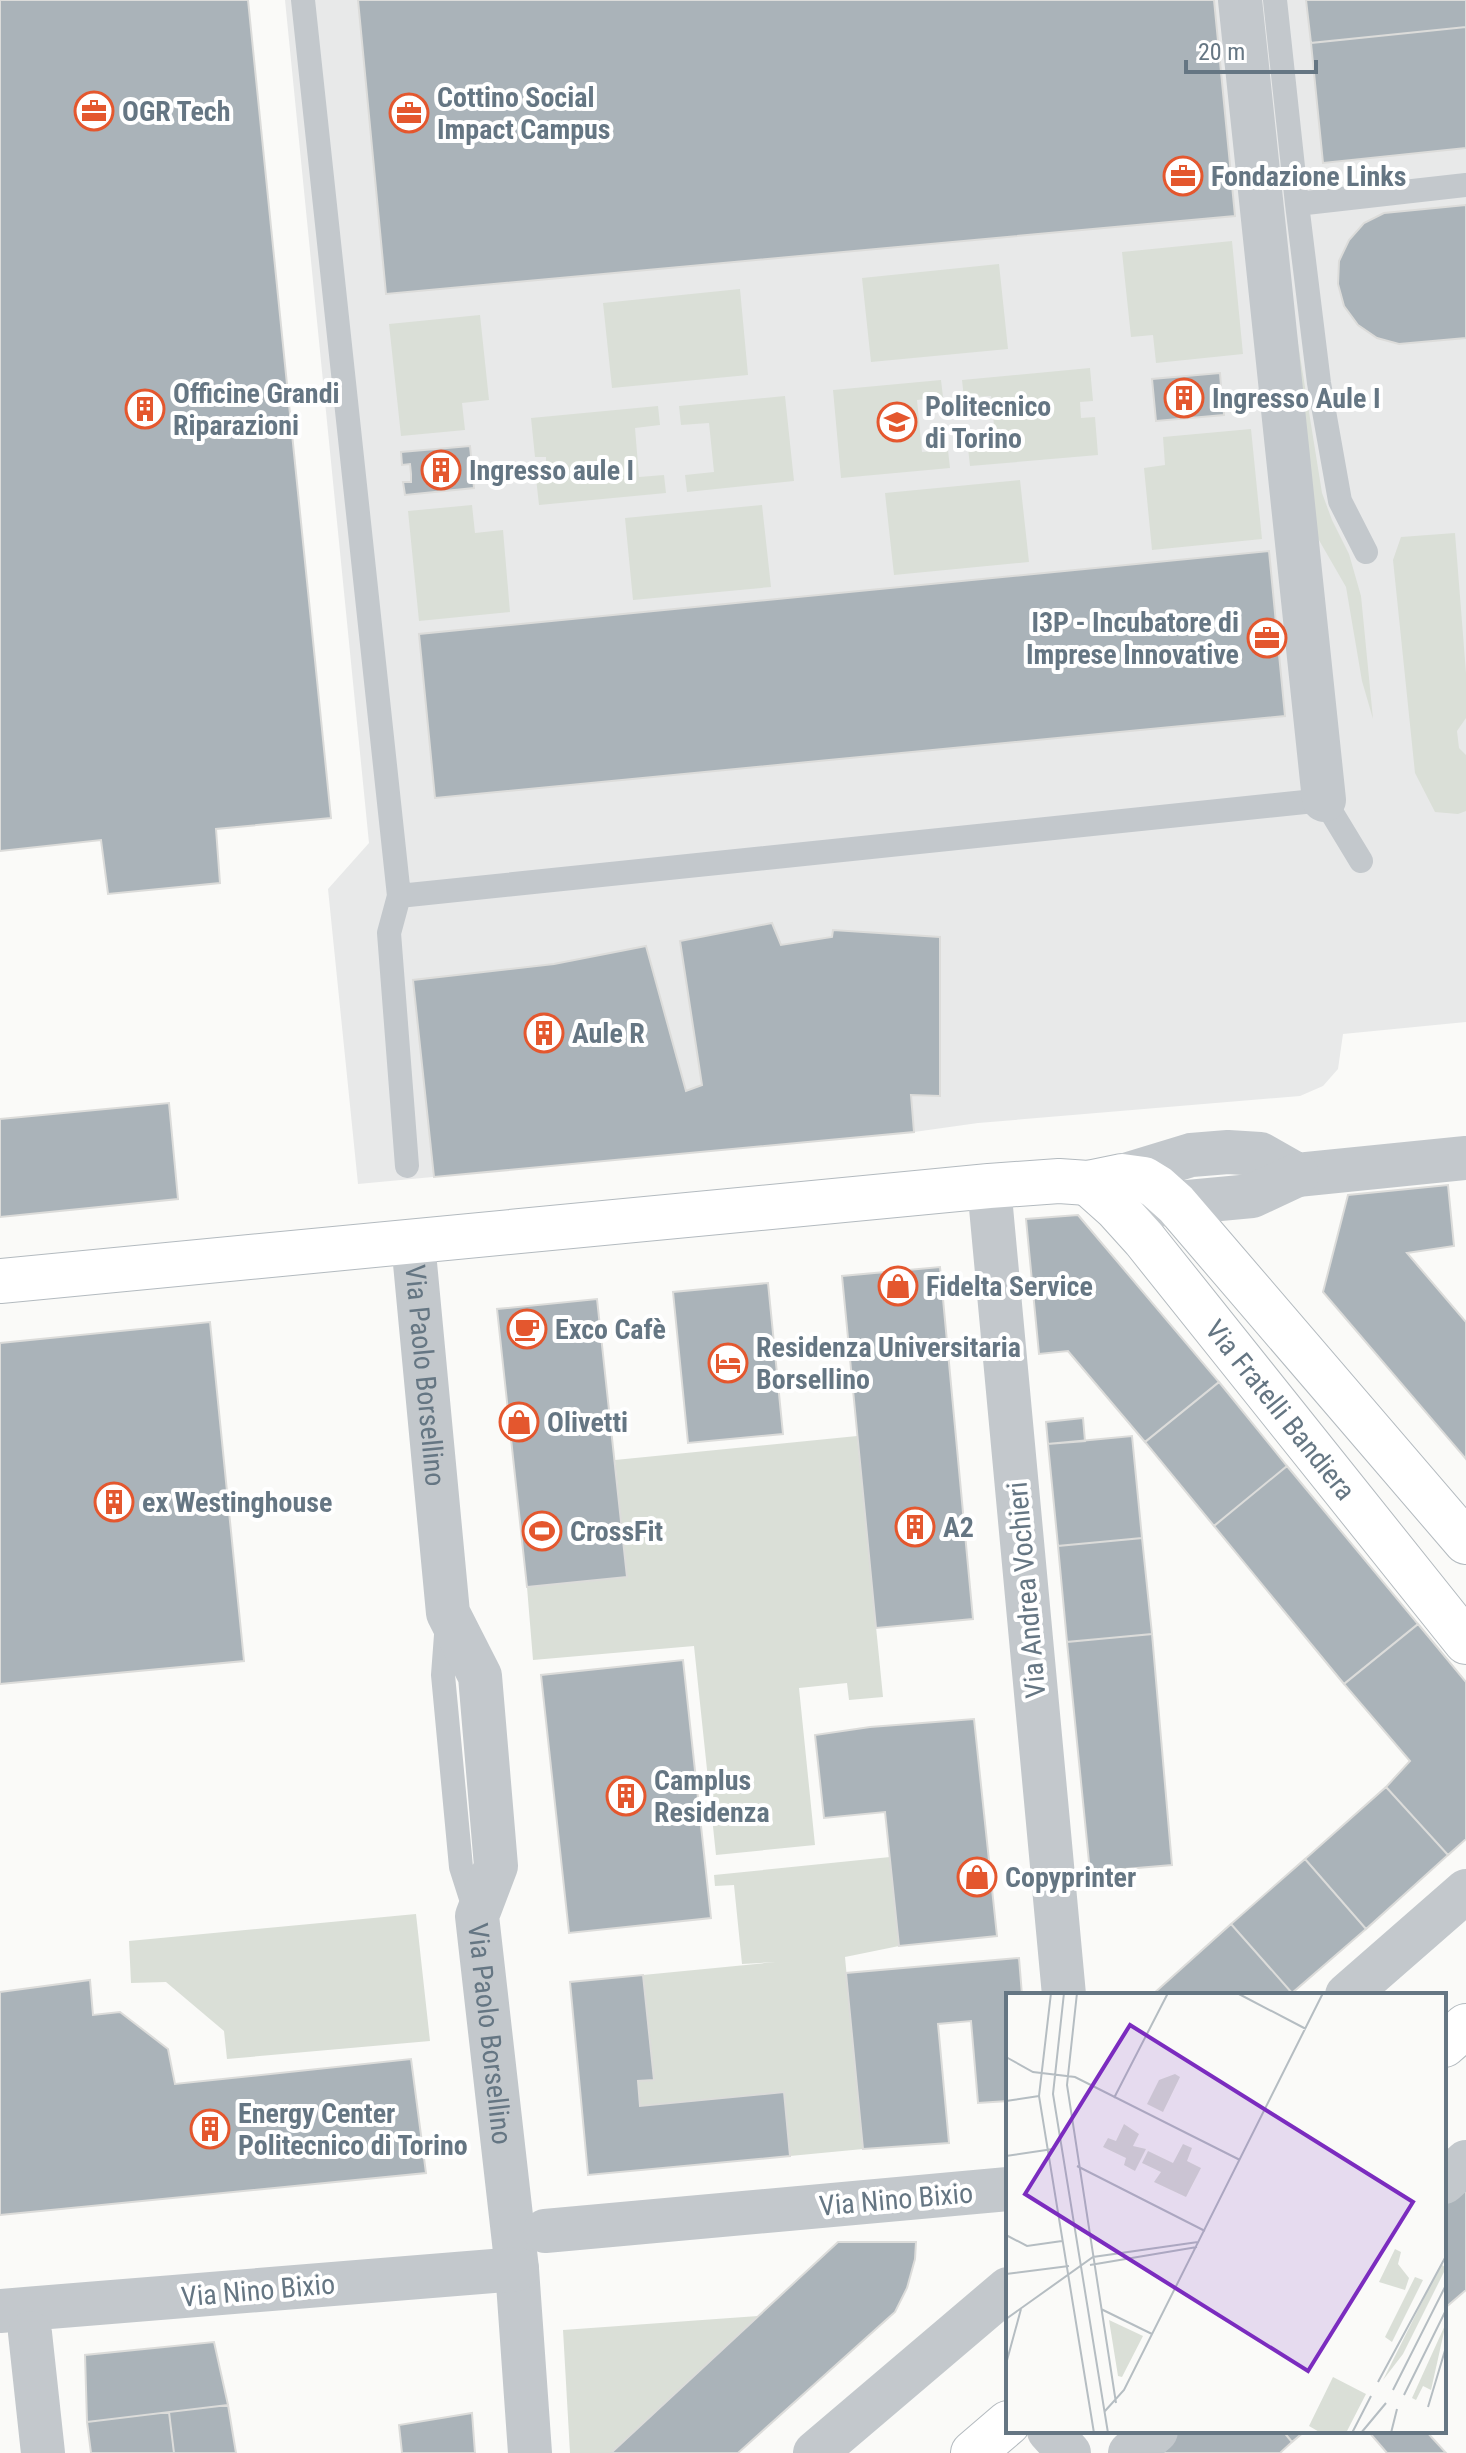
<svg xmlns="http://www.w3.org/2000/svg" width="1466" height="2453" viewBox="0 0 1466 2453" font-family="'Roboto Condensed',sans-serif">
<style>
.built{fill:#e8e9e9}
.green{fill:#dadfd7}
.building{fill:#aab3b9;stroke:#dcdcda;stroke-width:2}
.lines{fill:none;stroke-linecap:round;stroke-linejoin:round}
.secondary-casing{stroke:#b3babf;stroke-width:46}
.lane{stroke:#c3c8cc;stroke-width:24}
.street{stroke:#c3c8cc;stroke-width:44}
.secondary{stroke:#fff;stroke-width:44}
.labels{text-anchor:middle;stroke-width:8;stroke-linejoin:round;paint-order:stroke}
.poi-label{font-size:28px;font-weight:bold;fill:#657683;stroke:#fff;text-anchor:start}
.street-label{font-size:28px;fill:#657683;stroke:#fff}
.inset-road{fill:none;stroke:#b5bdc2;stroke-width:2}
.view{fill:#7b2cbf;fill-opacity:0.15;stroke:#7b2cbf;stroke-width:4}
.inset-edge{fill:none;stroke:#657683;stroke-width:4}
</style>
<rect width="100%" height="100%" fill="#fafaf8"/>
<!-- built -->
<path class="built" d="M285,0H1466V1022L1343,1034L1338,1069L1323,1086L1300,1096L978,1123L914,1132L358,1184L328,889L369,843Z"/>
<!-- green -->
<path class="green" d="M1232,241L1243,354L1156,363L1153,335L1131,337L1122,252Z
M999,264L1008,349L871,362L862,278Z
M740,289L748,375L612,388L603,303Z
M480,315L489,400L462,403L465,430L401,436L389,324Z
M1296,331L1322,493L1332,520L1349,554L1361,596L1373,719L1362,681L1346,587L1312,528Z
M1090,368L1093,401L1080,402L1081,418L1095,417L1098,455L970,466L968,448L996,445L991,396L964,398L962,380Z
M941,380L943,397L917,400L922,452L948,450L950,468L841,478L833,390Z
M785,396L794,481L687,492L685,475L714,472L709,423L681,425L679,406Z
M658,406L660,425L635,428L639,477L664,475L666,493L539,505L535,469L546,468V457H535L531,418Z
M1251,429L1262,539L1152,550L1144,468L1165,465L1163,437Z
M1020,480L1029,562L894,575L885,493Z
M472,505L475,533L503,530L510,612L419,621L408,511Z
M762,505L771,587L633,600L625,518Z
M1455,533L1466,673V718L1457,731L1459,748L1466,755V811L1458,814L1435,812L1415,773L1393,560L1401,537Z
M857,1436L883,1697L849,1700L847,1683L799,1688L815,1845L716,1855L694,1646L533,1660L527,1587L627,1577L615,1460Z
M890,1857L899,1946L845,1957L863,2149L790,2156L784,2092L640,2106L638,2081L654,2079L643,1975L776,1962L742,1964L734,1885L715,1886L714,1875Z
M416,1914L430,2041L227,2059L224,2031L166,1982L131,1983L129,1941Z
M758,2316L611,2453H570L563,2330Z"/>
<!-- building -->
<path class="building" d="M0,0H248L331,818L216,829L220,883L108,894L101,840L0,851Z
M358,0H1214L1235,216L386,294Z
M1306,0H1466V27L1311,43Z
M1466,27V148L1323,163L1311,43Z
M1466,205V338L1399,344L1377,338L1358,325L1344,306L1338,284L1339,261L1349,240L1364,223L1384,213Z
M1220,373L1221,386L1213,387V395L1215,402L1223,401L1224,415L1156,421L1152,379Z
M470,446L474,488L405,495L403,482H411V474L410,464L402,465L401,452Z
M1269,551L1285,716L435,798L419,634Z
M772,923L781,945L832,937L833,930L940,937V1096L911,1095L914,1132L434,1177L413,980L554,964L646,946L686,1091L702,1085L680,941Z
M169,1103L178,1199L0,1217V1119Z
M1448,1185L1454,1246L1407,1253L1466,1322V1459L1323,1292L1348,1195Z
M1078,1215L1219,1382L1145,1442L1068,1351L1039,1354L1026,1219Z
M940,1267L973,1619L876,1628L842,1276Z
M768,1283L783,1434L688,1443L673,1292Z
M597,1299L627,1577L527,1587L497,1309Z
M210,1322L244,1661L0,1684V1343Z
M1219,1382L1287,1466L1214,1526L1145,1442Z
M1083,1418L1085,1441L1048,1444L1046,1422Z
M1132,1436L1142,1538L1058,1546L1048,1444Z
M1287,1466L1418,1624L1344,1684L1214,1526Z
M1142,1538L1152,1634L1067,1642L1058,1546Z
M1418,1624L1466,1682V1839L1448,1855L1386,1787L1410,1761L1344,1684Z
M1152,1634L1172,1865L1090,1872L1067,1642Z
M683,1660L711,1918L569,1933L541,1675Z
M974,1719L997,1936L899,1946L885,1812L824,1818L815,1735L870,1727Z
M1386,1787L1448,1855L1366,1929L1305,1859Z
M1305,1859L1366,1929L1292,1993L1231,1924Z
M1231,1924L1292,1993L1290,1995H1152Z
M1019,1958L1022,1995H1008V2101L978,2103L971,2021L938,2024L949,2143L863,2149L846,1973Z
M643,1975L654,2080L638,2081L640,2106L784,2092L790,2156L588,2175L570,1982Z
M90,1980L93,2015L120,2012L168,2049L175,2084L411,2059L426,2173L0,2215V1992Z
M1466,2170V2290L1445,2308L1444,2190Z
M838,2242H916L915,2259L907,2288L895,2312L886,2320L738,2453H611Z
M214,2342L228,2405L87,2422L85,2355Z
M228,2405L236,2453H174L169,2412Z
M169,2412L174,2453H91L87,2422Z
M472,2413L475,2453H402L399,2425Z
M1168,2431H1283L1292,2442L1280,2453H1142Z
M1283,2431H1305L1292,2442Z
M1368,2431H1426L1446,2453H1387Z"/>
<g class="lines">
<!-- secondary casing -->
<g class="secondary-casing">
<g id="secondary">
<path id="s2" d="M1088,1183L1116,1208L1144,1239L1466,1642"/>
<path d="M0,1281L989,1186L1059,1181L1088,1183L1122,1176L1144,1179L1157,1187L1176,1204L1466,1542"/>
<path d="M1444,2045L1466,2026"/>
<path d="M973,2453L1008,2423"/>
</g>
</g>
<!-- lane -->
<path class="lane" d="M303,0L399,896L389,933L407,1166
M1275,0L1297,204L1319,383L1340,501L1366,552
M1297,204L1466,185
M399,896L1324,800L1361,861
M447,1622L443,1675L461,1867L476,1914"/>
<!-- street -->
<g class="street">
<path d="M1240,0L1324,800"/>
<path d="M1122,1176L1191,1155L1228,1152L1260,1154L1297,1175L1466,1158"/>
<path d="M989,1186L1064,1995"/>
<path d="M1145,1206L1252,1196L1297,1175"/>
<path id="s1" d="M413,1242L448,1613L480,1676L496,1866L477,1916L517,2269L530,2453"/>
<path d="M1347,1995L1466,1891"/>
<path d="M1444,2182L1466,2162"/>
<path d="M545,2231L1008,2189"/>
<path d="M0,2311L517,2269"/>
<path d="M30,2333L43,2453"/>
<path d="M1049,2431L1069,2453"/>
<path d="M815,2453L1008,2289"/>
<path d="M1130,2453L1156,2431"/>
</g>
<!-- secondary -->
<use href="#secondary" class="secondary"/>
</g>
<!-- icons -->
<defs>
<g id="office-ring" transform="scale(2)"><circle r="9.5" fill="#fff" stroke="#e4572e" stroke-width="1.5"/><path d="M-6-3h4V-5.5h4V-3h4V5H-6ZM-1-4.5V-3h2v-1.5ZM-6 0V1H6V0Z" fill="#e4572e"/></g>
<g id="building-ring" transform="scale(2)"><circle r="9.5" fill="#fff" stroke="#e4572e" stroke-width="1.5"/><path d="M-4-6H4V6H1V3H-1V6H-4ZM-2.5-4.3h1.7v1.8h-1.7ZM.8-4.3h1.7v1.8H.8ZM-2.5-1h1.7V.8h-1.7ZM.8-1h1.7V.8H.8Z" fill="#e4572e"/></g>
<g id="university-ring" transform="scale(2)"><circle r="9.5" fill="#fff" stroke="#e4572e" stroke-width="1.5"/><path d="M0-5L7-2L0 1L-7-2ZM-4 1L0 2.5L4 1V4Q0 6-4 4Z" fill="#e4572e"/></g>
<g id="shop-ring" transform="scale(2)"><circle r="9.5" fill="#fff" stroke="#e4572e" stroke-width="1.5"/><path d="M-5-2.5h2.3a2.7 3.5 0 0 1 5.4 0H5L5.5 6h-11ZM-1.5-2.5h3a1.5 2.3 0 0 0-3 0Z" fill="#e4572e"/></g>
<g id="cafe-ring" transform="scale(2)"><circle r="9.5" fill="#fff" stroke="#e4572e" stroke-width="1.5"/><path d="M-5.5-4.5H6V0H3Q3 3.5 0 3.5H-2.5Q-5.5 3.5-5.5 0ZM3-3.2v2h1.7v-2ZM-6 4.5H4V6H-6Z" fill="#e4572e"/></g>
<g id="hotel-ring" transform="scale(2)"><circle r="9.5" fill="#fff" stroke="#e4572e" stroke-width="1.5"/><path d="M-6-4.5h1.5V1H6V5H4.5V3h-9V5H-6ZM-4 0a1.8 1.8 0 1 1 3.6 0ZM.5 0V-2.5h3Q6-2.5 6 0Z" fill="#e4572e"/></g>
<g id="stadium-ring" transform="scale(2)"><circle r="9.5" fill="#fff" stroke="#e4572e" stroke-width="1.5"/><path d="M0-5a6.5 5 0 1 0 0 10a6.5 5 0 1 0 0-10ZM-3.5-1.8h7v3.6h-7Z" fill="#e4572e"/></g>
</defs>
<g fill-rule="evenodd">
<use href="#office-ring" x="94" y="111"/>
<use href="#office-ring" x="409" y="113"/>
<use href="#office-ring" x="1183" y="176"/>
<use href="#building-ring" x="1184" y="398"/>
<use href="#building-ring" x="145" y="409"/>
<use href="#university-ring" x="897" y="422"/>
<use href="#building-ring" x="441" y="470"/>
<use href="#office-ring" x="1267" y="638"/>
<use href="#building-ring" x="544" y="1033"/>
<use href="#shop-ring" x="898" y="1286"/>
<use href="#cafe-ring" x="527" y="1329"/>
<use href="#hotel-ring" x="728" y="1363"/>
<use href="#shop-ring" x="519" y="1422"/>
<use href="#building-ring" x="114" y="1502"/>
<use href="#building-ring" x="915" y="1527"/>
<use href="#stadium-ring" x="542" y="1531"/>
<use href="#building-ring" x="626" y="1796"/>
<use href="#shop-ring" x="977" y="1877"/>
<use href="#building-ring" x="210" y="2129"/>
</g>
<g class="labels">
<!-- poi labels -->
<g class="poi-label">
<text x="437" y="107">Cottino Social<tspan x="437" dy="32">Impact Campus</tspan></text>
<text x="122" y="121">OGR Tech</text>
<text x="1211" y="186">Fondazione Links</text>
<text x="173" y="403">Officine Grandi<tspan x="173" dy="32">Riparazioni</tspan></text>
<text x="1212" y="408">Ingresso Aule I</text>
<text x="925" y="416">Politecnico<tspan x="925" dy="32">di Torino</tspan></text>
<text x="469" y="480">Ingresso aule I</text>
<text x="1239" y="632" text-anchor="end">I3P - Incubatore di<tspan x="1239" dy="32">Imprese Innovative</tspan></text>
<text x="572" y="1043">Aule R</text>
<text x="926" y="1296">Fidelta Service</text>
<text x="555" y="1339">Exco Cafè</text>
<text x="756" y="1357">Residenza Universitaria<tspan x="756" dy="32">Borsellino</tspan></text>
<text x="547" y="1432">Olivetti</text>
<text x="142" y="1512">ex Westinghouse</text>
<text x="943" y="1537">A2</text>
<text x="570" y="1541">CrossFit</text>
<text x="654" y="1790">Camplus<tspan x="654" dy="32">Residenza</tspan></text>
<text x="1005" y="1887">Copyprinter</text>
<text x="238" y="2123">Energy Center<tspan x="238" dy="32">Politecnico di Torino</tspan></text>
</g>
<!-- street labels -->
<g class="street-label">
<text dy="10" stroke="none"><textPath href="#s1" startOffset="134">Via Paolo Borsellino</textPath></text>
<text dy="10" stroke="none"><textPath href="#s2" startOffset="298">Via Fratelli Bandiera</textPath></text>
<text transform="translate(1026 1590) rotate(-95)" y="10">Via Andrea Vochieri</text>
<text dy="10" stroke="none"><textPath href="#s1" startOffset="806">Via Paolo Borsellino</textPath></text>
<text transform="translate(896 2199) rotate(-5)" y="10">Via Nino Bixio</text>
<text transform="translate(258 2290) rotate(-5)" y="10">Via Nino Bixio</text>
</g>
</g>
<!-- overview -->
<g transform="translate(1006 1993)">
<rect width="440" height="440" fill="#fafaf8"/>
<path d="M169,81L174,84L157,119L141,111L153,87ZM118,131L133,141L127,153L140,156L129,178L118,172L120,165L97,154L102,145L110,148ZM177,151L186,155L181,168L195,175L180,204L148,189L155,179L136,170L142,158L167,170ZM389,256L395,259L392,271L403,285L399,297L373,289ZM435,271L440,275L397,361L377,387ZM409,284L417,287L386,349L379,344ZM103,327L137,343L116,384L112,383ZM440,330L425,397L417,393L410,407L406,405ZM327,384L360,401L340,440H315L303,433Z" fill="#dadfd7"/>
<path class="inset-road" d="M45,0L33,103L88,440M58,0L47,101L102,440M71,0L61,92L110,410M231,0L300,36M0,64L27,79L69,84L234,167M108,105L162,0M0,108L33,103M0,163L47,156M71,173L199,238M0,242L21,253L56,248M84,272L191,254M0,281L63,273M95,316L146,341M0,326L87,264L192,249M0,371L15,316M372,389L440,263M387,397L440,292M398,402L440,317M422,414L440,354M99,418L118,397L317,0M346,440L365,403M355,440L380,410M385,440L391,416"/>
<path class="view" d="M124,32L407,209L302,378L19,201Z"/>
<rect width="440" height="440" class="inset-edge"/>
</g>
<!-- scale -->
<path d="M1186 60v12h130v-12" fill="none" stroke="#657683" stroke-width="4"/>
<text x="1198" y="60" font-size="24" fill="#657683" stroke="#ffffff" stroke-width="6" paint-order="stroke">20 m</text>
</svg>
